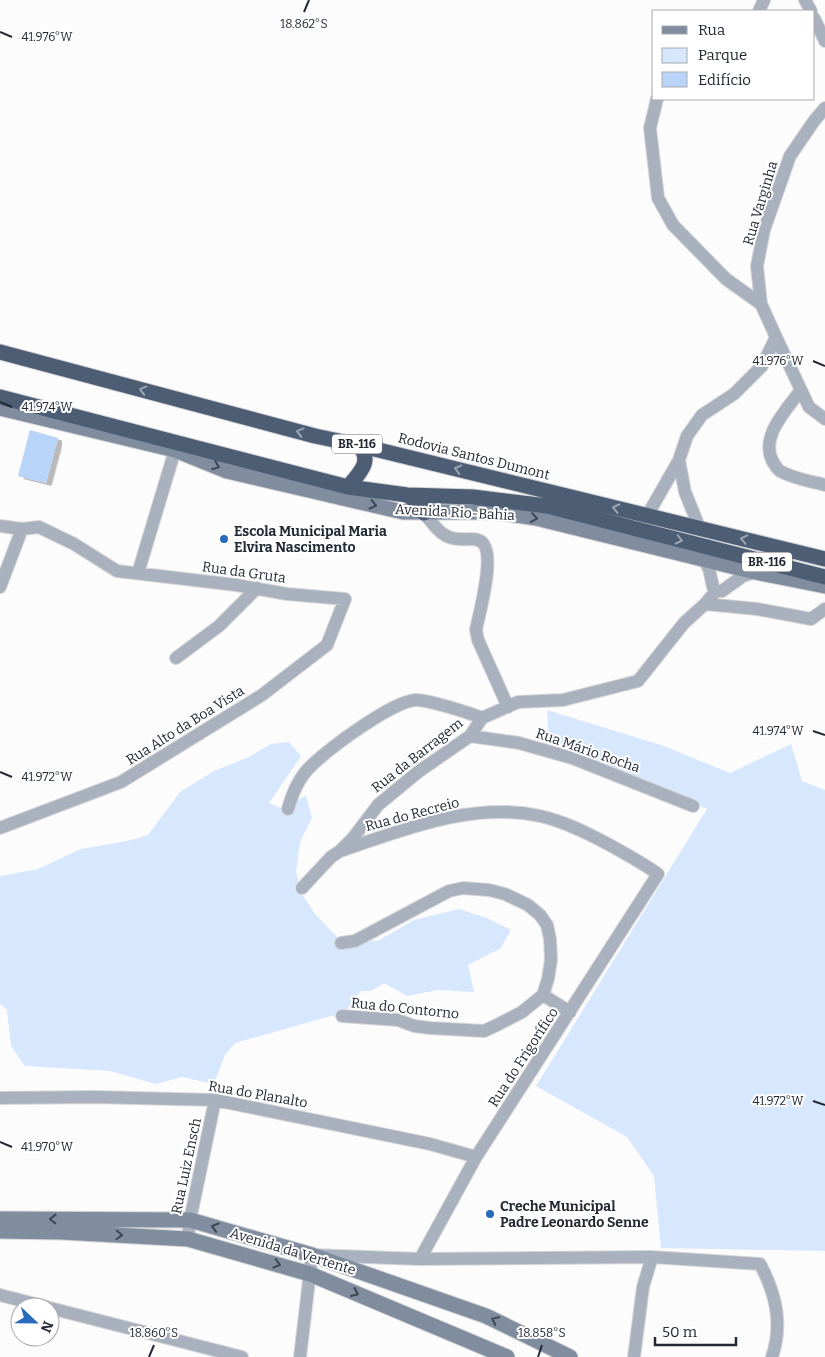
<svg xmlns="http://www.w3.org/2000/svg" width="825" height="1357" viewBox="0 0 825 1357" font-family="Bitter,serif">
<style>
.green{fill:#d7e7fd}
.building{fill:#b9d4f9;filter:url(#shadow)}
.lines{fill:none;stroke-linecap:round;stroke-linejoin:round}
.street-casing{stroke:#d5d6d8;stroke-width:14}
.secondary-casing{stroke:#d5d6d8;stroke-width:17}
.highway-casing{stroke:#d5d6d8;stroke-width:17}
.street{stroke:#a8b1bd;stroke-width:12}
.secondary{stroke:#808d9e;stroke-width:15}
.highway{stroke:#4c5d74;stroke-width:15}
.oneway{stroke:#9da6b3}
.oneway2{stroke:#3e4753}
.ticks{fill:none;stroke:#222933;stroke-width:2}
.poi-dot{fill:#286abb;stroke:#fff;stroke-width:2}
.labels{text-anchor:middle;stroke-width:4;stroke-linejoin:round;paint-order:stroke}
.shield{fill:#fff;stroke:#646970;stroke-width:1}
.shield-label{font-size:12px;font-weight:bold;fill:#222933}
.street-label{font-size:14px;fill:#222933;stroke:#fff}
.poi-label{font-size:14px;font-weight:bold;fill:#222933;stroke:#fff;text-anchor:start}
.ticks-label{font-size:12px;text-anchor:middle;fill:#222933;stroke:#fff;stroke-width:4;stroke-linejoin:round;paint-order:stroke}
</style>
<defs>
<filter id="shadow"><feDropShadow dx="5.5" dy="3" stdDeviation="0" flood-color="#0004"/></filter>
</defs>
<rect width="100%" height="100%" fill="#fcfcfc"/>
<!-- green -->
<path class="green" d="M547,710L661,745L730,773L791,744L802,781L825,790V1251L661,1248L654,1176L627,1137L536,1086L707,809L549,740Z
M289,742L301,756L269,803L281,808L306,796L312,818L300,842L296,872L302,894L315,914L337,937L378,941L414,920L459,909L487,918L511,930L501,948L468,965L474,992L438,990L407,996L384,983L371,991H361L345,1012L235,1043L225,1055L214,1084L182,1077L156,1084L110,1071L25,1066L11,1046L7,1010L0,1004V876L38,869L81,849L127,841L148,835L180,792L214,771L249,757L271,744Z"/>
<!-- building -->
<path class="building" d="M30,430L58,438L46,483L18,476Z"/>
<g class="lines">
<!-- street casing -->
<g class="street-casing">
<path id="street" d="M805,0L811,11
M759,11L764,0
M814,18L825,41
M657,99L650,128L658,198L673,225L726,279L761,304
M825,108L814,121L790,156L764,230L757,266L761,304L776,337L809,407L825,419
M801,390C787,409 759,437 773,462C775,465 777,469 780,471C794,479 810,481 825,485
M679,460L685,492L700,529
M424,513C434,525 442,539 459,539C465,540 472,538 478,540C499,546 479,613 476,630L478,640L508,707
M647,516L679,460L687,436L702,415L734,394L762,366L776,337
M0,526L22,529L39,527L74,544L117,571L236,585L287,594L345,599L327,645L262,695L121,782L0,828
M703,558L709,569L713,587L716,591
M138,573L175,450
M0,587L22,529
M705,604L757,609L811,619L825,609
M176,658L219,626L257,588
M470,736L519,743L572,758L693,806
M288,809C292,794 300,776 312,765C331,747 390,703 415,700C426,699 470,713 482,718
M340,851C403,830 472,801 540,816C563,821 585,832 606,843C624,853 641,862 658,874L476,1157L420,1259
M302,888L331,857L340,851L353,838L378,805L418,772L470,736L482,718L518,702L563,700L638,681L684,623L705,604L716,591H722L743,576L755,572
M341,943L355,941L449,891L463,888L475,889L489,890L505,894L528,905L540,915L547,925L550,939L551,960L548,979L543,995L522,1012L497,1025L484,1031L430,1028L414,1026L398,1020L342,1016
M543,995L570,1012
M0,1098L95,1097L215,1100L430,1144L476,1157
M188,1239L190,1220L215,1100
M0,1295L47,1307
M50,1308L242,1357
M300,1357L312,1255L420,1259L652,1257L760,1264C776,1294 783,1324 772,1357
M634,1357L643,1287L652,1257"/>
</g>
<!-- secondary casing -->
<g class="secondary-casing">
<path id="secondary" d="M0,408L175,450L227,471L403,512H494L536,518L755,572L825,586
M0,1219L190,1220L312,1255L486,1316L570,1357
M0,1231L61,1232L188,1239L310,1274L507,1357"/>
</g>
<!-- highway casing -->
<g class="highway-casing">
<path id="highway" d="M0,352L315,436L358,445L825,559
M0,397L348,487L407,495L473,497L547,506L825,577
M348,487C359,474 374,460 358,445
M407,495L420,504L424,513"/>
</g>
<!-- street -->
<use href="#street" class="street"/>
<!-- secondary -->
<use href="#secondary" class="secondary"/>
<!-- highway -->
<use href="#highway" class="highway"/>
</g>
<!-- one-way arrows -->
<defs><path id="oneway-chevron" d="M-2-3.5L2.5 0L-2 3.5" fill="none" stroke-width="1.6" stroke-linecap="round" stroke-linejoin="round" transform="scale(1.25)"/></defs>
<g class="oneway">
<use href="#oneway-chevron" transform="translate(143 390) rotate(-165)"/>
<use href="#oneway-chevron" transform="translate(300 432) rotate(-165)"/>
<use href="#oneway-chevron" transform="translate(458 469) rotate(-166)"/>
<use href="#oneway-chevron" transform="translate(616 508) rotate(-166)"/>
<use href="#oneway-chevron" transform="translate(744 539) rotate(-167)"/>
<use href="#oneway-chevron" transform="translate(679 540) rotate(14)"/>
</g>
<g class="oneway2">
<use href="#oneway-chevron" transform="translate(216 466) rotate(21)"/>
<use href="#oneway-chevron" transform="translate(373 505) rotate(13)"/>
<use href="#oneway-chevron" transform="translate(534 518) rotate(10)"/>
<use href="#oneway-chevron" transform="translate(53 1219) rotate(-179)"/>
<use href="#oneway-chevron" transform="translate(215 1227) rotate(-164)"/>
<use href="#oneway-chevron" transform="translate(119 1235) rotate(3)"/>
<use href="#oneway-chevron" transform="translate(277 1264) rotate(16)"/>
<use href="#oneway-chevron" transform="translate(355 1293) rotate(23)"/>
<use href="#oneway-chevron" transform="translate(495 1320) rotate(-154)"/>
</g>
<!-- ticks -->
<path class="ticks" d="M304,12L309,0M0,32L12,37M813,361L825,366M0,402L12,407M813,731L825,735M0,772L12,777M813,1101L825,1105M0,1142L12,1147M149,1357L154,1345M538,1357L542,1345"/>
<!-- markers -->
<g class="poi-dot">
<circle cx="224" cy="539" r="5"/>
<circle cx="490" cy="1214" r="5"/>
</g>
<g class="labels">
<!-- shield labels -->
<g class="shield">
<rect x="332" y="434.5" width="50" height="19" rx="4"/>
<rect x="742" y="552.5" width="50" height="19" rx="4"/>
</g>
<g class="shield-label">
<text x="357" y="448">BR-116</text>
<text x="767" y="566">BR-116</text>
</g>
<!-- street labels -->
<g class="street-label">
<text transform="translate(760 203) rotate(-73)" y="5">Rua Varginha</text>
<text transform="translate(474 456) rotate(14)" y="5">Rodovia Santos Dumont</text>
<text transform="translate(455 512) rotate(3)" y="5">Avenida Rio-Bahia</text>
<text transform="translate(244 572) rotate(8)" y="5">Rua da Gruta</text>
<text transform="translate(185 725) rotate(-32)" y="5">Rua Alto da Boa Vista</text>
<text transform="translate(588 750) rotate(19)" y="5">Rua Mário Rocha</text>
<text transform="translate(417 755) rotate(-38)" y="5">Rua da Barragem</text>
<text transform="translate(412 814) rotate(-15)" y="5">Rua do Recreio</text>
<text transform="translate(405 1008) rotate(6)" y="5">Rua do Contorno</text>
<text transform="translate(523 1057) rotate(-57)" y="5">Rua do Frigorífico</text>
<text transform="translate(258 1094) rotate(10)" y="5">Rua do Planalto</text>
<text transform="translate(186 1166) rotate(-78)" y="5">Rua Luiz Ensch</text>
<text transform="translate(293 1251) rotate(17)" y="5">Avenida da Vertente</text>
</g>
<!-- poi labels -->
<g class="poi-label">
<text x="234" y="536">Escola Municipal Maria<tspan x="234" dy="16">Elvira Nascimento</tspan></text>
<text x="500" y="1211">Creche Municipal<tspan x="500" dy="16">Padre Leonardo Senne</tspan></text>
</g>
</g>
<g class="ticks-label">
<text x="304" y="28">18.862°S</text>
<text x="47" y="41">41.976°W</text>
<text x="778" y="365">41.976°W</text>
<text x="47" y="411">41.974°W</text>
<text x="778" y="735">41.974°W</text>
<text x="47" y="781">41.972°W</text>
<text x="778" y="1105">41.972°W</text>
<text x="47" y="1151">41.970°W</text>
<text x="154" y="1337">18.860°S</text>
<text x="542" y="1337">18.858°S</text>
</g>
<!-- legend -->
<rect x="652" y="10" width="162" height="90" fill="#ffffff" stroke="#a7a9ad"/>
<rect x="662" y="26" width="25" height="8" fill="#808d9e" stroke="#a7a9ad"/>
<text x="698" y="35" font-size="15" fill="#222933">Rua</text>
<rect x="662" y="48" width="25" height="15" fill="#d7e7fd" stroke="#a7a9ad"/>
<text x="698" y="60" font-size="15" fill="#222933">Parque</text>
<rect x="662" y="72" width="25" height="15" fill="#b9d4f9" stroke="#a7a9ad"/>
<text x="698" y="85" font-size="15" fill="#222933">Edifício</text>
<!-- north arrow -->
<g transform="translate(35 1322) rotate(112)"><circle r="24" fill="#ffffff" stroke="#a7a9ad"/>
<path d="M0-4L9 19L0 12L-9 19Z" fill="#286abb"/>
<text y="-8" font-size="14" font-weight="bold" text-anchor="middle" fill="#222933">N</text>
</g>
<!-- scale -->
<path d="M655 1337v8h81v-8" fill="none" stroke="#222933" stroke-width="2.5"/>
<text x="662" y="1337" font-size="15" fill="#222933" stroke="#ffffff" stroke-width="4" paint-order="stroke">50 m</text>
</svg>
